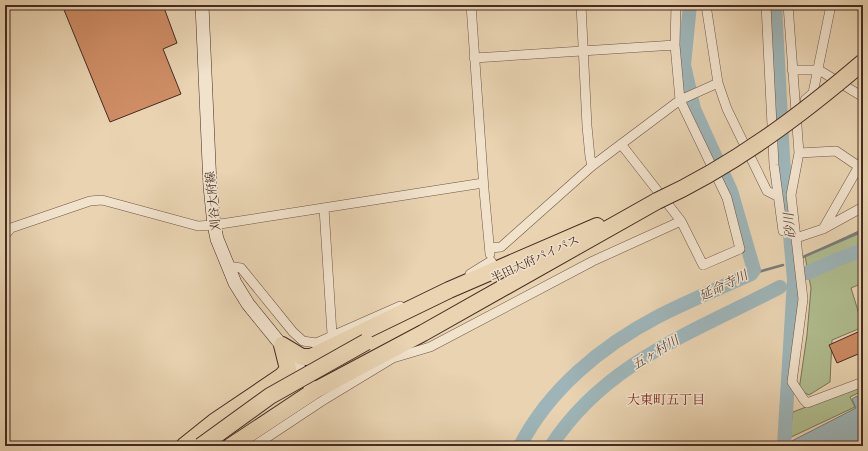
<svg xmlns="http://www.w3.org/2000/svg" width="868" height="451" viewBox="0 0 868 451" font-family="'IM FELL English','Noto Serif JP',serif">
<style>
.green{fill:#b0be90;stroke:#7a7559}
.water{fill:#9db5b8;stroke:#797e7c}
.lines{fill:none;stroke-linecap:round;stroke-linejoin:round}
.stream{stroke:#797e7c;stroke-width:2.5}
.river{stroke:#9db5b8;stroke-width:14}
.building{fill:#ce8d65;stroke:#442c22}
.street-casing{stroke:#6d5646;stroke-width:10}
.secondary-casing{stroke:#442c22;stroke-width:14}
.highway-casing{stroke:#442c22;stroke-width:18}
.street{stroke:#f1e2cc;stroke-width:9}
.secondary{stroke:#f1e2cc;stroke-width:13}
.highway{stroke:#e9d3b1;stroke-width:16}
.highway-bridge-casing{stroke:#442c22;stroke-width:18;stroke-linecap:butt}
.highway-bridge{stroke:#e9d3b1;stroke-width:16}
.labels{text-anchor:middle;stroke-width:3;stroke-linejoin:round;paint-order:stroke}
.street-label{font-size:12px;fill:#442c22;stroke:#f1e2cc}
.water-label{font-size:13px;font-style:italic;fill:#564740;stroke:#f1e2cc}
.neighbourhood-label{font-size:13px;fill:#7a1f14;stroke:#f1e2cc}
</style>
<rect width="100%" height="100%" fill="#e9d3b1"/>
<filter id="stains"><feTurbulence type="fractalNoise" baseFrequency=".005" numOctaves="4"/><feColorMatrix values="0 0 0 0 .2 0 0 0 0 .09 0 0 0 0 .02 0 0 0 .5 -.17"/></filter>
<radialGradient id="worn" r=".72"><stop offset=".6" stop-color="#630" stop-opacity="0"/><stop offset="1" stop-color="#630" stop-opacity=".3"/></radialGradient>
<!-- green -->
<path class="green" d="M863,229V283L851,288L863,327L832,340L830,382L809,395L799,390L807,335L811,288L805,256Z
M863,385V405L858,393L850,397L855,407L789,438L793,412Z"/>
<!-- water -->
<path class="water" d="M857,396L863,407V446H782L856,408L852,399Z"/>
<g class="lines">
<!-- stream -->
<path class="stream" d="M803,257L863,231
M751,274L783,265"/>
<!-- river -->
<path class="river" d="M775,5L783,157L794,280L784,446
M807,273L836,260L863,250
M520,446C549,389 602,346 657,317C688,301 720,288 751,274L754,270L731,191L694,109L684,65L690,5
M551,446C605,362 696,331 780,287"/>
</g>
<!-- building -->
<path class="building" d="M62,5H107L109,10L125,5H163L177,43L163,49L181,94L110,122Z
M858,332L863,344V352L837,363L829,345Z"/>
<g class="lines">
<!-- street casing -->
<g class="street-casing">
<path id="street" d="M471,5L484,190L490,254
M581,5L587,126L590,157L592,166
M676,5L675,45L680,100L718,83
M706,5L718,83L727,109L767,191L777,196
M766,5L774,165L783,231
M788,5L799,153L791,195L803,299L792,382L804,400L807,403L863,382
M858,5L863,8
M474,58L675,45
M792,70H819L863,97
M805,100L813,93L831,5
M799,153L836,151L858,166
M324,208L332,334
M823,229L863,159
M5,235L11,228L90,201L102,200L198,226L214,225L483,183
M796,238L823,229L863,207
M490,248L501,247L592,166L680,100L727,198L740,249L703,265L681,221L621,144
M227,266L241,268L293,332L303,341L316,343L400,306
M470,274L491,261L493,265
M254,446L322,401L393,358L430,347L593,261L681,221"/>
</g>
<!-- secondary casing -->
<g class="secondary-casing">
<path id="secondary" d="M202,5L210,186L214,225L217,239L235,283L248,304L291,357L314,391"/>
</g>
<!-- highway casing -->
<g class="highway-casing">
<path id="highway" d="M282,345L302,357H311L449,290L597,226
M184,446L214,422L282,376L288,369L282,345
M231,446L314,391L423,333L657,201"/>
</g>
<!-- street -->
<use href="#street" class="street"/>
<!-- secondary -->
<use href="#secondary" class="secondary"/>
<!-- highway -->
<use href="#highway" class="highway"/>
<!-- highway-bridge casing -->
<g class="highway-bridge-casing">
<path id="highway-bridge" d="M657,201C733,166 800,116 863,62
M201,446L270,396L366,342"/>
</g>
<!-- highway-bridge -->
<use href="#highway-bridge" class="highway-bridge"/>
</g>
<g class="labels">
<!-- street labels -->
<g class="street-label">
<text transform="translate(213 201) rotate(-96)" y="4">刈谷大府線</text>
<text transform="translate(535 259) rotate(-25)" y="4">半田大府パイパス</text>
</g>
<!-- water labels -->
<g class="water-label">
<text transform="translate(789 226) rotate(-95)" y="5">砂川</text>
<text transform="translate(723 285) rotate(-26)" y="5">延命寺川</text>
<text transform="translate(655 352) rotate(-31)" y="5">五ヶ村川</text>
</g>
<!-- neighbourhood labels -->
<g class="neighbourhood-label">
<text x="666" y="404">大東町五丁目</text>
</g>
</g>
<!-- margin -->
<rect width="868" height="451" fill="none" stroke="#e9d3b1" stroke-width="20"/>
<rect x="6" y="6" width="856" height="439" fill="none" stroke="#442c22" stroke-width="2"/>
<rect x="10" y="10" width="848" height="431" fill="none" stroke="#442c22"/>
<rect width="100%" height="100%" filter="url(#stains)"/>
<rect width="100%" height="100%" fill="url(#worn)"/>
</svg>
